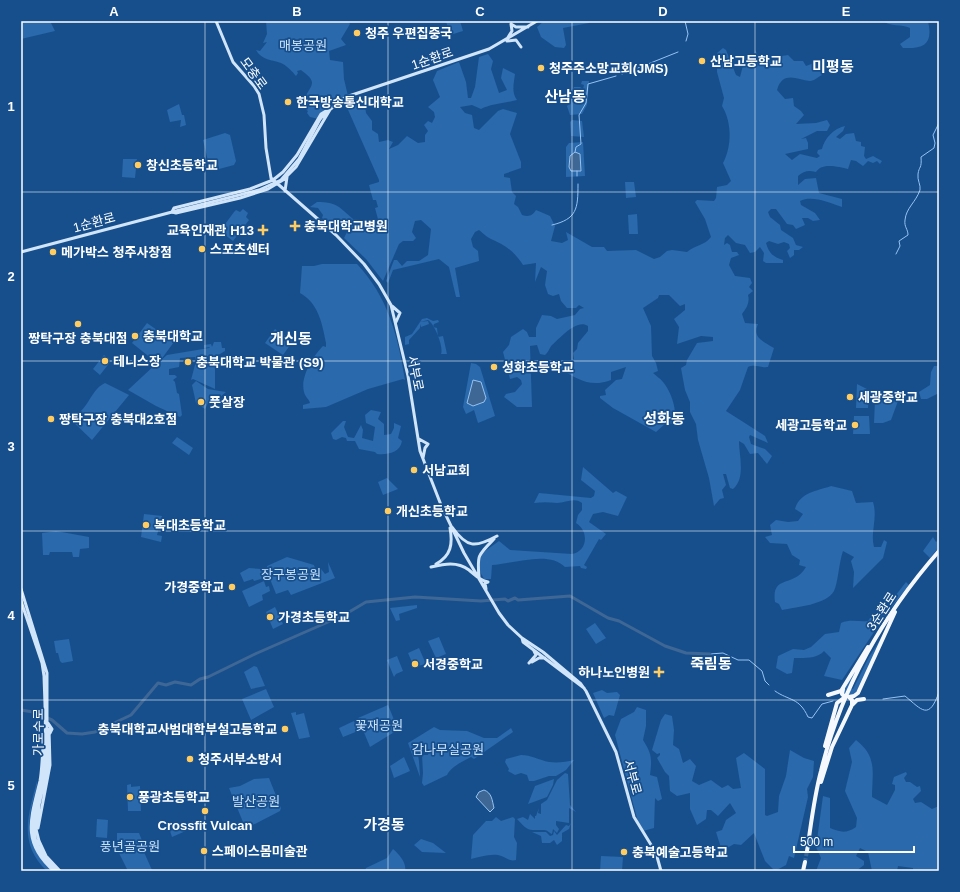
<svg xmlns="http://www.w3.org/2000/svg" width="960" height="892" viewBox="0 0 960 892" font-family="Helvetica,'Noto Sans KR',sans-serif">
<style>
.green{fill:#2a69ac}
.water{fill:#3f6795;stroke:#95c3f2}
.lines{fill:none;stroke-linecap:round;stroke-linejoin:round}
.stream{stroke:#95c3f2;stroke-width:1}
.river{stroke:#3f6795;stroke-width:3}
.trunk-tunnel{stroke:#3a699e;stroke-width:4;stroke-dasharray:4 2;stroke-linecap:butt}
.secondary{stroke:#d0e4fa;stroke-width:3}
.trunk{stroke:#f5f9ff;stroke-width:4}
.secondary-bridge{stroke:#d0e4fa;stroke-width:3}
.grid{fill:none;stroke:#fff;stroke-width:1;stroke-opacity:0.55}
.poi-dot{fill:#ffcc61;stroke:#174f8d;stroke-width:1.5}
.labels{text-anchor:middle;stroke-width:3.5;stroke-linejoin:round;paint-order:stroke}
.poi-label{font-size:13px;font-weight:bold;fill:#fff;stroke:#174f8d;text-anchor:start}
.park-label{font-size:13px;fill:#c9e1fb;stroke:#174f8d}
.street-label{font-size:13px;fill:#fff;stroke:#174f8d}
.quarter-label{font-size:15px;font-weight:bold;fill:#fff;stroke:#174f8d}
.neatline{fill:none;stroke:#fff;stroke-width:1.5}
.grid-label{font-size:13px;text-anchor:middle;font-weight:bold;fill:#fff}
</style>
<rect width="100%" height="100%" fill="#174f8d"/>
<!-- green -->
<path class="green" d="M21,21H50L55,31L21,39Z
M266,21H348L350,24L341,39L346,45L329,51L330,60L343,62L344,79L348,96L337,102L319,119L310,117L307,113L308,111L305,109L308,107L305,97C313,83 317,82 301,70L297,71L298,73L296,76C293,72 286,65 281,63C273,60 261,60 256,50L260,51L267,42L263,43L267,34Z
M446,21H460L463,31L450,35Z
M544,21H589V23L563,28L566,45L564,48L555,47L541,37L537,27Z
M883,21H928C933,44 925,49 903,48L900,44L910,37V28C902,24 890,27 883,21Z
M723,48L726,50L736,75L740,77L745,58L751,60L755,56V50L759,57L769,65L771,64L768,62L769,61L771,63L782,56L788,55L794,61H803L806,66L814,63L818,65L822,75C818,77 814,81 810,81C797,80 783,70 777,90L785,99L793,98L794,106L801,111L804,115L796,124L816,123L827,120L830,125L827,131H817L801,139L806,138L808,143V149L785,154L792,160L800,154L817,158L820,156L817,153L818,150L822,149C824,139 834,128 845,126L843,131L836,137L840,139L846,134L854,133L856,141L861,142V146L865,147L864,156L866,159L873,156L882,161L880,164L877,161L873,163L868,161L863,166L856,161L851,160L848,169C839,167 822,162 816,172C808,170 804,171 798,176V185L805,179L816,178L819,193L842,199V207C830,203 812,195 800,201L801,205L815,213L820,220L813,221L808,218H802L805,225L796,229L793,225L787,224L776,209H771L768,212L770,217L780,225L781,230L793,238L796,245L803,247L799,250H794V255L790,258L787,251L790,248L789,244L784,242L778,244L769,241L766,243C769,253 773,257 783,260V263H766L763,261L764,253L760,247L755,252L750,253L745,245L736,243L728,235L725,238L724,245L727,243L730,245L732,252H737L739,255L731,258L729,265L735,276L750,278L752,283L749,287L753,291L748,295C750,302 747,308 742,314L745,323L758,324C752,338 763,341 774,348L768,367C760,368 755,364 748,367L740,390L726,411L765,436L768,443L750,435L749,437L751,444L765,449L772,456L767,464L758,453L750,454L744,444L739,441C739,456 746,478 733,489L730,488L726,474H723L726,485L722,490L724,498L720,499L714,506L709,478L698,440L696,424L690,412V402L685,390L681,368L686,365L687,360L697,343L713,341V337L701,336L677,344L679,327L674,319L685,310V304L680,306L669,295H659L658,298L643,308L651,326L652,356L656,363L658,371L653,373C656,376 660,378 663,382C670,390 680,413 672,424L666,423L656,432L613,408L600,398V396L606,395L605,390L616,380L622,379L626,367L611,372V380C590,388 578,379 560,369L562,363L574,359L573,353L577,349L578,343L588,331V326C577,318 560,338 552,345C549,348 549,352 545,355L540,354L537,345L530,346L532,407H517L504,397L506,394L515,392L522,384L521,380L517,377L510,379L503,352L509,345L511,337L523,329L527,332L529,337H536V328L542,315L551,316L557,319L575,315L580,309L584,308L579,305L576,308H567L561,301L559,294L553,296L548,294L545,285L547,271L541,267L535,282L536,263L523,265C514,251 505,245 491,239C486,237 482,232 479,230L475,232L471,239L473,247L478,251L479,261L455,268L460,297H456L449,267L439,259L393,270L388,283L386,281L394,260H397L402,266L407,261H419L428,255L431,229L421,220L415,221L412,232L416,238L413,241H403L399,244L383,281L366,259L344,238L349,228L348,224L335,228L322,218L323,215L318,208L310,207L317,202C337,202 339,207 353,219L367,221L368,223L375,221L378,223L389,221L388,218V220L379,223L375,208L378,207L376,200H373L369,185L379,182V180L345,103L348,101L350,104L354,103L356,99L364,98L366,113L372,121V130L378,134L379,142L388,140L393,142L389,149L398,145L407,136L418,143L425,142V135L428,131L424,125L428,121L432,123L435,117L434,112L428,107L440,97L433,80L437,71L459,62L466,82L468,98H471L475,87L479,57L488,54L493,61L491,69L499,93L507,90L501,78L503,68L515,74C514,83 511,92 517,100C505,103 490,104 481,109L472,105L460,107L465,113L472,115L474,128L479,130L498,111L503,109L517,113L510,134L521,162V168L504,174V177L510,178L512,192L516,196L514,204L518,207L522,215C529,217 532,216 536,210L550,216L555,226L551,241L562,243L568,240L566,232L592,247H604L607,251L636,250L654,259L660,257L667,251L672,250L687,252C695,245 704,246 711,237L705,219L695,202L697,200L714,201L716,198L717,187L727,185L731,181L723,163C732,146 732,122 722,106L724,98L717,72V53Z
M582,81H589L587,105L582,114L570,115L567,106L571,102L568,98L574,87H580L583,89L584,85L581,84Z
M179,104L182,115H184L186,125L180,127L181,120L170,122L167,110Z
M572,120L582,121L584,137L571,136L570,122Z
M225,133L230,135L236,161L234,165L219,169L217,159L208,161L203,140Z
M583,142L585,176L566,177V147L569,143Z
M123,159H137L135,178L122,177Z
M625,182H634L636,197L626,198Z
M243,209L248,213L246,217L249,220L233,241L220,231L234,212L236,210L240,212Z
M637,214L638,234H629L628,215Z
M322,264H357C388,297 398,336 405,380L403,379L368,389L326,407L303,409V405L310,403C309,399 305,397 304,392C300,377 313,356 323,346L326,347V343C322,322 318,303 300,293L302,266H314Z
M427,318L433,321L438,320L439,322L434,324L433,327L437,328L438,337L443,336L447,354H441C444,347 434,323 428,320L420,322L428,321L429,324L421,327L420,324V328L409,340V344L405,345V337L412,334L422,319Z
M147,323L174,342L160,361L167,355L209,348L210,347L204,348V345L211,344L212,347L214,342H221L222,348H225V351L215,357V389L193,379L191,380L196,361L195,357L180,358L179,367L169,369V375H175L177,377L173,380L175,382L177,393L179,394L182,415L180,417L156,406L128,390L157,363L132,343Z
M275,329L293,341L283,355L265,343Z
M104,355L111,361L100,375L93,369Z
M471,363L476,364L480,367L495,416L478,423L474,410L466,414L463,407Z
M934,366H939V393L927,399H921L919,392L930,385L931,372Z
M196,381L208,389L226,392L212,404L208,403L205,409L196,403L192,385Z
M105,383L129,395L92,440L68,417C90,413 88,391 105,383Z
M857,384L869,390L868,408H856Z
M875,400L898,401L891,420L883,423H874Z
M371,410L381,412L378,419L384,424V435L391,434L394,428V423L401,426L398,438L402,441C400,453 387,455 377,454L375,452L359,449L355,441H347L346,438L342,437L336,440L333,439L331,433L343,421H346L344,427L348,437L354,438L361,425L363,430L362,438L373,441L375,427L366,423L365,415Z
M854,416H869L870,434H853Z
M177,437L193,448L189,455L172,443Z
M583,467L613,493L616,491L627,497L618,516L603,512L593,514L589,522L606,534L601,540L599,539L584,565L587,567L586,569L581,568L580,566L565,567C549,550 513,564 492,565L491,579H484L478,568L481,554L499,541L510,550L572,554C588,551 589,531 576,523L578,515L582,510V503C574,497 566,503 557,503C549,502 542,502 534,503L539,493L591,498L594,496L595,491L581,480Z
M387,478L398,489L383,495L378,482Z
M831,486L852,491L856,503L873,502C878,518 870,532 874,547H881L884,540L887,542L883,558L853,588L854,572L851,561L854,557L843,551C839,562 838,583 834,591C826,605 796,607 782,610L779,604L775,602C771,574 794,588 806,567L799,565L800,560L792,555L787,544L770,543L765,537L772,535L770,525L776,520L788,522L798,521L803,514L795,509C800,492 817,491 831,486Z
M144,514L162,516L157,535L162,536L161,542L141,537Z
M56,531L89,537V548L80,549L79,557H73L72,552H50L49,555H43L42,533Z
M933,537L936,542L939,539V547L930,558L923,551Z
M287,557L314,565L315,568L321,569L325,574L329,572L328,562L335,578L291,595L288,590L276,594L270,579L267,566Z
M249,568L261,569L264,578L254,581L253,579L244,582L240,573Z
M264,581L266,587L269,586L270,591L262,595L263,600L249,607L242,591Z
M906,582L909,585L884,617L842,680L824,676L831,658L824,651C817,659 804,658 794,658L792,673L787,674L776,668L778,656L793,649L804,650L811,647L825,634L839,632L841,623C850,619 859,622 868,621L870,618H878Z
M417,605V608L399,614L400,620L396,621L390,608Z
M275,607L283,624L273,629L266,612Z
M595,623L606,638L596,644L586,629Z
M885,632L858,689L854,695H844L843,690L877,633L848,688L853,689L869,657Z
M439,637L446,654L436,658L428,641Z
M69,639L73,661L62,663L60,661L58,653H56L54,641Z
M419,648L426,664L414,667L408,653Z
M397,656L403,671L396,674L394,677L387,660Z
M254,666L257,667L265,686L251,689L244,672Z
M266,689L274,707L251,720L242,699Z
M602,690L607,693L617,692L620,695L614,716L609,715L604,718L593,693Z
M388,705L397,727L396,731L370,747L358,718Z
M637,707L646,710V726L643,740C652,754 652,759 650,775L657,777L662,799L658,801L655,798L654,828L643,831L638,822L615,735L621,719L634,712Z
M296,712V715L304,713L310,737L299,739L291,713Z
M665,714L672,716L674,730L673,745L679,749L683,763L690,759L696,766L692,781L699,785L711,780L722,788L728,785L733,789L741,788L736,758L744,753L765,769V815L767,816L778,812L779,796L786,776L790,750L804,758L814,761L813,777L807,789L808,797L794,858L789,856L786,865L775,871L765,861L754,833L741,845L734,844L722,851L716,832L722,830L726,820L736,813L730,803L718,816L711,810H707L706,819L697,825L690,809V793L677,796L670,791L669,776L665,772L657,758L660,755V753L657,754L652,750L661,720Z
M354,721L358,731L343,737L339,728Z
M434,727L440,730L467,731L484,738H497L511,728L513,732L474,759L471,757C463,761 451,767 447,775L424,786L422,783L423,773L422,755H428L429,750L416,744L419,761L420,777L408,743Z
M856,740C878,757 872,773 872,797L887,805L895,790V785L892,784L894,777L906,772L907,774L904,778L906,782H910L917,787L920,786L921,791L913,799L915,803L921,802L932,809L939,806V871H913V868L898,866L897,871H872L868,852L860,848L856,856L864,861V865L856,871H816L821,858L816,847L823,796L830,798V828C840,832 846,834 856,827L857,818L845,791L852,762L849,748Z
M521,755C531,755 539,760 549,762C558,763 566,762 574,760L566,770L556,776H549L534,781H529L527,775L521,773L515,775L508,771L509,769L505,762L506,759Z
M404,757L410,771L394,778L390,766Z
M565,773L568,774L570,805L576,812L569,808V823L556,821V825L559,829L557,833L553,829L552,834C549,833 548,830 544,830C528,830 529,832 517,819L523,817L528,820L530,814L535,819V816H536L539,808L538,813L541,814V804L547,800L557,780Z
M269,778L281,808L280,811L247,828L245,827L229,788L240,786L254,779Z
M554,779L553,785L547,797L528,804L535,786Z
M37,781C38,786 34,796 33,802C25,828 32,852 51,871H47C18,843 28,816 37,781Z
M131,784V787L140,786L141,811H128L127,785Z
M496,817L501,821L513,817L515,819L514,837L517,843L516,860C508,862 505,856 498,855C488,854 480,857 471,859L473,835L486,821H492Z
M97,819L108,820L107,838L96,837Z
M193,821L195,827L172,837L170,831Z
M571,823L569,829L562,833V841L557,845L554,840L550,843H542L541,836L532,832H546L550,836L553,835L554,831L557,835L566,825L569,826Z
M117,833H139L145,848L143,850L152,870L128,871L117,849Z
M421,839L433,843L446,853L422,852L414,845Z
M393,849C399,854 407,863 405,871H365L366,868L387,858Z
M601,856L623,857L622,871H600Z"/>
<!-- water -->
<path class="water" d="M575,152L580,154L581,171H571L569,167L570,156Z
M473,380L481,382L486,398L484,402L473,406L467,403Z
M484,790C492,793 492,800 494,808L490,812L476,797L479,792Z"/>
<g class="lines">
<!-- stream -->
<path class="stream" d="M685,21L688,34L686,41
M638,68L678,52
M622,74L628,72
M575,152L576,147L581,144L579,115L586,103L588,84L616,76
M577,176V171
M552,225C577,219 578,209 578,184
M896,254L900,246L899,241L908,235C908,229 904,227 905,220C906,208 916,202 920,190C921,185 917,180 918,174C919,166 922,169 921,157L934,148L935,143L933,135L939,123
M710,654L723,653L738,660H749L762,671L765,681L769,685
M775,691C789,701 799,697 808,717L812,718L822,704L833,701
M883,699L905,696C922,710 929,721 939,692"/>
<!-- river -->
<path class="river" d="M21,710L33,712L52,720L67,733L82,734L95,732L131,715L158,683L166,685L175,682L191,685L200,679L208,677L255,654L344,615L366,602L415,597L481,601L505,599L508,601L515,598L518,600L570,596L608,618L619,621L665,646L686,653L710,654"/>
<!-- trunk-tunnel -->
<path class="trunk-tunnel" d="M805,862L807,851"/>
<!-- secondary -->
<path class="secondary" d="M216,21L233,62L254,86L259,94L264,115L266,148L271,178L336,235L364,264L379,284L391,305L408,376L420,451L441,505L464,553L499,613L508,625L522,638L543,652L581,684L586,691L616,752L634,817L656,853L661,871
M511,24L516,27H528
M507,39L512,31L511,24
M507,41L516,40L521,47
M320,119L328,111L346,97L489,49L537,21
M285,191L287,177
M172,212L174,208L250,189L273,180L283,172L297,155L321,114L326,111
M21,252L172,212L176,213L240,198L268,189L283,180L296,167L331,108
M392,306L400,313L396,322
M419,439L428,444L425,448L423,458
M452,527C467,548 475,548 497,536
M436,564C451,556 453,544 450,528
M431,567C444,564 457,561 469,570C475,575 479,580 488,582L485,583L486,589
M479,577C477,555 478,555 494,539
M21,589L47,673V768L39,805L36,829L39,841L46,856L60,871
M21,601L42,663L44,676C45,706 47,738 44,768C41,812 16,832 57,871
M522,638L523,642L584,688
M532,662L539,658H545
M529,663L536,655L534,651
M48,723L52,729L50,733
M43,748C42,759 42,770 40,781C31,818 21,842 54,871
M38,828L50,765L49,729"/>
<!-- trunk -->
<path class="trunk" d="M828,695L841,691L868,647
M852,705V700L849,697L854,696L858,693L895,612
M825,746L837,703L845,697L842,694L843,689
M821,782L832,747L852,705L857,700L864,699
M807,851C811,825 814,797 821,771C841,689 884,614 939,551
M803,871L805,862"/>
<!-- secondary-bridge -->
<path class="secondary-bridge" d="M172,212L259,190L281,180L299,159L320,119"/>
</g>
<!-- grid -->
<path class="grid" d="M205,21V871M388,21V871M572,21V871M755,21V871M21,192H939M21,361H939M21,531H939M21,700H939"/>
<!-- markers -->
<g class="poi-dot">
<circle cx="357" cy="33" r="4"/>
<circle cx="702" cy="61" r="4"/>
<circle cx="541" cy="68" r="4"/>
<circle cx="288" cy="102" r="4"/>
<circle cx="138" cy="165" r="4"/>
<path d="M293 220h4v4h4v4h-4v4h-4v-4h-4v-4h4z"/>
<path d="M261 224h4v4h4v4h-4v4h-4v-4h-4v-4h4z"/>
<circle cx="202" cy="249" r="4"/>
<circle cx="53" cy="252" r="4"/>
<circle cx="78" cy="324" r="4"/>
<circle cx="135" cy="336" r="4"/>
<circle cx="105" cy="361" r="4"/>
<circle cx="188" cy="362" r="4"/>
<circle cx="494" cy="367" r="4"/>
<circle cx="850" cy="397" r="4"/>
<circle cx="201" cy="402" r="4"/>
<circle cx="51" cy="419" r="4"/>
<circle cx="855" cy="425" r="4"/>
<circle cx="414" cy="470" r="4"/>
<circle cx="388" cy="511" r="4"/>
<circle cx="146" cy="525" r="4"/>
<circle cx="232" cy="587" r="4"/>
<circle cx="270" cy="617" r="4"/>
<circle cx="415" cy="664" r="4"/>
<path d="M657 666h4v4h4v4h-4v4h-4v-4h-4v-4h4z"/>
<circle cx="285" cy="729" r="4"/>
<circle cx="190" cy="759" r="4"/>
<circle cx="130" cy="797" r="4"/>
<circle cx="205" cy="811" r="4"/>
<circle cx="204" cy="851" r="4"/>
<circle cx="624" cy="852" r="4"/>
</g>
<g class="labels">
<!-- poi labels -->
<g class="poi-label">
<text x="365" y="38">청주 우편집중국</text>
<text x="710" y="66">산남고등학교</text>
<text x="549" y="73">청주주소망교회(JMS)</text>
<text x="296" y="107">한국방송통신대학교</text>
<text x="146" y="170">창신초등학교</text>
<text x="304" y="231">충북대학교병원</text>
<text x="254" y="235" text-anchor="end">교육인재관 H13</text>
<text x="210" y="254">스포츠센터</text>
<text x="61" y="257">메가박스 청주사창점</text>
<text x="143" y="341">충북대학교</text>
<text x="78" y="343" text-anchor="middle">짱탁구장 충북대점</text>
<text x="113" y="366">테니스장</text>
<text x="196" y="367">충북대학교 박물관 (S9)</text>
<text x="502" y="372">성화초등학교</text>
<text x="858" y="402">세광중학교</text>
<text x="209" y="407">풋살장</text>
<text x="59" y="424">짱탁구장 충북대2호점</text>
<text x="847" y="430" text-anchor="end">세광고등학교</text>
<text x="422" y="475">서남교회</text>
<text x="396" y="516">개신초등학교</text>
<text x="154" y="530">복대초등학교</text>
<text x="224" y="592" text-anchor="end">가경중학교</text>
<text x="278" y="622">가경초등학교</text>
<text x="423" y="669">서경중학교</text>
<text x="650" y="677" text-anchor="end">하나노인병원</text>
<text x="277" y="734" text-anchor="end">충북대학교사범대학부설고등학교</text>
<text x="198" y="764">청주서부소방서</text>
<text x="138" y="802">풍광초등학교</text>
<text x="205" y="830" text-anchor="middle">Crossfit Vulcan</text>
<text x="212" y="856">스페이스몸미술관</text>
<text x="632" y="857">충북예술고등학교</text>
</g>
<!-- park labels -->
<g class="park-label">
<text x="303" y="50">매봉공원</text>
<text x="291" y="579">장구봉공원</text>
<text x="379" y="730">꽃재공원</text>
<text x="448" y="754">감나무실공원</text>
<text x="256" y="806">발산공원</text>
<text x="130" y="851">풍년골공원</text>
</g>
<!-- street labels -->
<g class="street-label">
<text transform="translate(432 58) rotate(-19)" y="5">1순환로</text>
<text transform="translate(254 73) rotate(54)" y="5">모충로</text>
<text transform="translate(94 222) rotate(-15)" y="5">1순환로</text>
<text transform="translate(416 373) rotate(78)" y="5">서부로</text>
<text transform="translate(881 611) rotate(-57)" y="5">3순환로</text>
<text transform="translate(38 732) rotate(-90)" y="5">가로수로</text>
<text transform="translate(633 777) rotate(75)" y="5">서부로</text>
</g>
<!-- quarter labels -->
<g class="quarter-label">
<text x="833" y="72">미평동</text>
<text x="565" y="102">산남동</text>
<text x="291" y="344">개신동</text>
<text x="664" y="424">성화동</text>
<text x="711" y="669">죽림동</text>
<text x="384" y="830">가경동</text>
</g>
</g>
<!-- border -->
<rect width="960" height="892" fill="none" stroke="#174f8d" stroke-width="44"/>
<!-- scale -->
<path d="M794 846v6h120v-6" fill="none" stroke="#ffffff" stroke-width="2"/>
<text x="800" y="846" font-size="12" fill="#ffffff" stroke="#174f8d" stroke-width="3" paint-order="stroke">500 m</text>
<rect x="22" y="22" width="916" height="848" class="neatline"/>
<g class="grid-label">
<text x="114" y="16">A</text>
<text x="297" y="16">B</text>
<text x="480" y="16">C</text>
<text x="663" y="16">D</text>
<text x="846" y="16">E</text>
<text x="11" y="111">1</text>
<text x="11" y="281">2</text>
<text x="11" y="451">3</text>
<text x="11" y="620">4</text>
<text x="11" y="790">5</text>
</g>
</svg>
